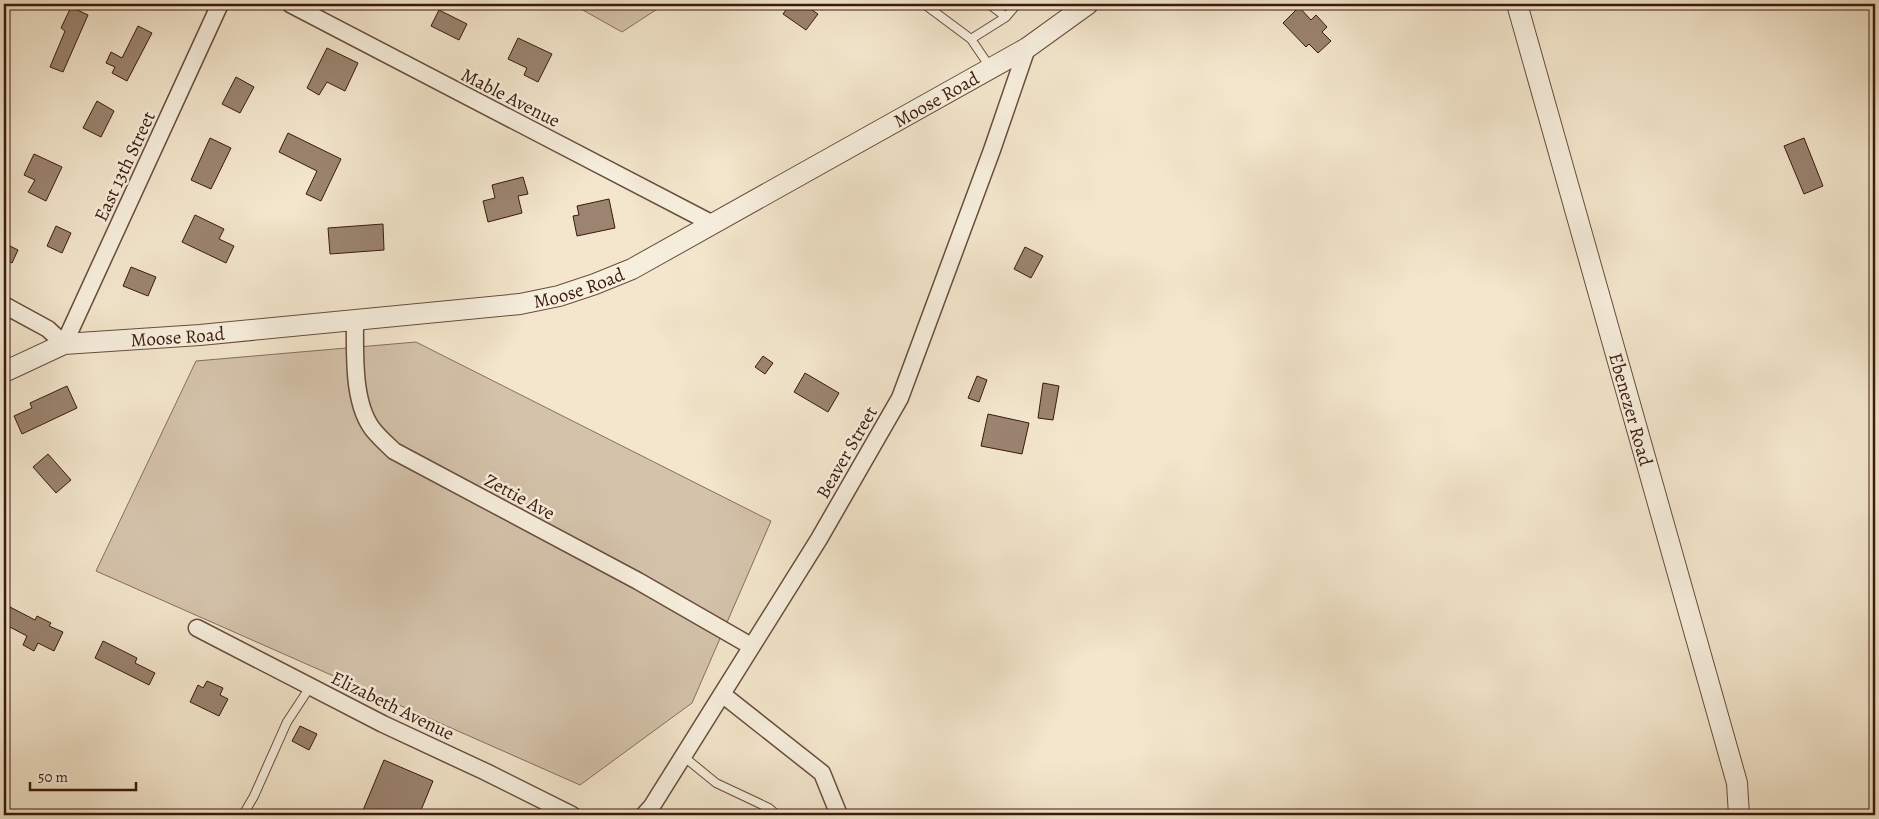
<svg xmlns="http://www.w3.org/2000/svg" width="1879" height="819" viewBox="0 0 1879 819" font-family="Alegreya,serif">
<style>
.green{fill:#d4c3ab;stroke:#886e5c}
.building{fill:#9b8470;stroke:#3b190c}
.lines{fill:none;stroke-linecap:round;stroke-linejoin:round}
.service-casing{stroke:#694c3c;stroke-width:10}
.minor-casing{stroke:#694c3c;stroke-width:19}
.tertiary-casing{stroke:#694c3c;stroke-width:22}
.service{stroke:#f7efde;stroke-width:8}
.minor{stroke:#f7efde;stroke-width:16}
.tertiary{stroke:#f7efde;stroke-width:20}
.labels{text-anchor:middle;stroke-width:5;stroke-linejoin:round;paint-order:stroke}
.street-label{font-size:19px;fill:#3b190c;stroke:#f7efde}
</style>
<rect width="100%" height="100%" fill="#f3e6cc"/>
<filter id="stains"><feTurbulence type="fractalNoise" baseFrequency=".004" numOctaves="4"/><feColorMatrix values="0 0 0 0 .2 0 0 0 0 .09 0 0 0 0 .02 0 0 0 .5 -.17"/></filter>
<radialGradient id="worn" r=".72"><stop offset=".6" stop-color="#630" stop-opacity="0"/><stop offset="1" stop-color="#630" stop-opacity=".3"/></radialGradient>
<!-- green -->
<path class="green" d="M572,4H665L622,32Z
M416,342L771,521L692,703L580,785L96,571L196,361Z"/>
<!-- building -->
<path class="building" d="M790,4H816L812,10L818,14L806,30L783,14Z
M71,7L88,15L63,72L50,67L65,31L61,28Z
M1299,7L1311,20L1316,15L1327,27L1322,32L1331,41L1318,53L1309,44L1306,47L1283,23Z
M439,10L467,24L459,40L431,26Z
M138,26L152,33L127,81L112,73L115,67L106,63L111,52L122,58Z
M518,38L552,54L538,82L524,75L527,68L508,59Z
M327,48L358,63L345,91L327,82L319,95L307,88Z
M236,77L254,87L240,113L222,104Z
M97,101L114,111L101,137L83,128Z
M288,133L341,159L321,201L306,194L317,171L279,152Z
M210,138L231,148L211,189L191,180Z
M1804,138L1823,186L1804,194L1784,146Z
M34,154L62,167L46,201L28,192L35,180L24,175Z
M523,177L528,194L518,196L522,213L488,222L483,201L495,198L492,185Z
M609,199L615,228L577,236L573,216L579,215L577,206Z
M195,215L224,229L219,239L234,246L226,263L182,242Z
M383,224L384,250L330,254L328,228Z
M56,226L71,233L62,253L47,246Z
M4,243L18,250L12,263L4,259Z
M1025,247L1043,256L1031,278L1014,269Z
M131,267L156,277L148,296L123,286Z
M763,356L773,363L765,374L755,367Z
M805,373L839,393L828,412L794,392Z
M977,376L987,380L979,402L968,398Z
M1043,383L1059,386L1053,420L1038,418Z
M67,386L77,408L22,434L14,416L32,408L30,403Z
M988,414L1029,423L1022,454L981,446Z
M48,454L71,480L56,493L33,467Z
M10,607L35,620L37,616L51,623L49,626L63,632L54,651L38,643L34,651L23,645L27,636L4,624V620Z
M103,641L137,658L135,663L155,673L149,685L95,658Z
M207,681L223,688L220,695L228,699L219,716L190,702L198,685L203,688Z
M300,726L317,734L309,750L292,741Z
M384,760L433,781L419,815H361Z"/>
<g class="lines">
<!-- service casing -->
<g class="service-casing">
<path id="service" d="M924,4L971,39L990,67
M989,4L1006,17
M971,39L1006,17L1017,4
M683,756L716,783L769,808L777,815
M243,815L254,796L287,722L310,687"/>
</g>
<!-- minor casing -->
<g class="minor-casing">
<path id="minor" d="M290,4L713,224
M4,305L48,329L64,344L220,4
M355,320C355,353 352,406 375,432C381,439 388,445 394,451L638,581L751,646
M197,628L383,724L486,772L572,815
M722,694L822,773L839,815
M644,815L652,806L819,539L900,398L992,150L1027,48"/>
</g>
<!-- tertiary casing -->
<g class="tertiary-casing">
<g id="tertiary">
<path id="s1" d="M1517,4L1737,783L1739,815"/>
<path id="s2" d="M4,372L64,344L200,335L520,304L559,296L595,284L632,269L1027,48L1088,4"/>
</g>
</g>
<!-- service -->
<use href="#service" class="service"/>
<!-- minor -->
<use href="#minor" class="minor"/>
<!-- tertiary -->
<use href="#tertiary" class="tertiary"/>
</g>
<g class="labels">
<!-- street labels -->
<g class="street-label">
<text transform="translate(511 97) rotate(27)" y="7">Mable Avenue</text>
<text dy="7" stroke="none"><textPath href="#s2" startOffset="990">Moose Road</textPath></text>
<text transform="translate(124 166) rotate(-65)" y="7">East 13th Street</text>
<text dy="7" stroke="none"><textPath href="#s2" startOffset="585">Moose Road</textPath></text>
<text dy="7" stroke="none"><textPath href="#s2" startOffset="180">Moose Road</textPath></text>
<text dy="7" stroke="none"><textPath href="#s1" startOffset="421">Ebenezer Road</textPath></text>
<text transform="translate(846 452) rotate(-60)" y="7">Beaver Street</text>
<text transform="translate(520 496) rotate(28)" y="7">Zettie Ave</text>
<text transform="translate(393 705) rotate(26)" y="7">Elizabeth Avenue</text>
</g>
</g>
<!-- margin -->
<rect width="1879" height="819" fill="none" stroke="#f3e6cc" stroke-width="20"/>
<rect x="5" y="5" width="1869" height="809" fill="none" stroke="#3b190c" stroke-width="2.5"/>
<rect x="10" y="10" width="1859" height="799" fill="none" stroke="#3b190c"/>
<!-- scale -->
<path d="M30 782v8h106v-8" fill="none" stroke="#3b190c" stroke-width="2.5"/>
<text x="38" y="782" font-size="15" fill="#3b190c" stroke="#f7efde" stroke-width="4" paint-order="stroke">50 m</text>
<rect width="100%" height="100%" filter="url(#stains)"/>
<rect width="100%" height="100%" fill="url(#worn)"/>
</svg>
